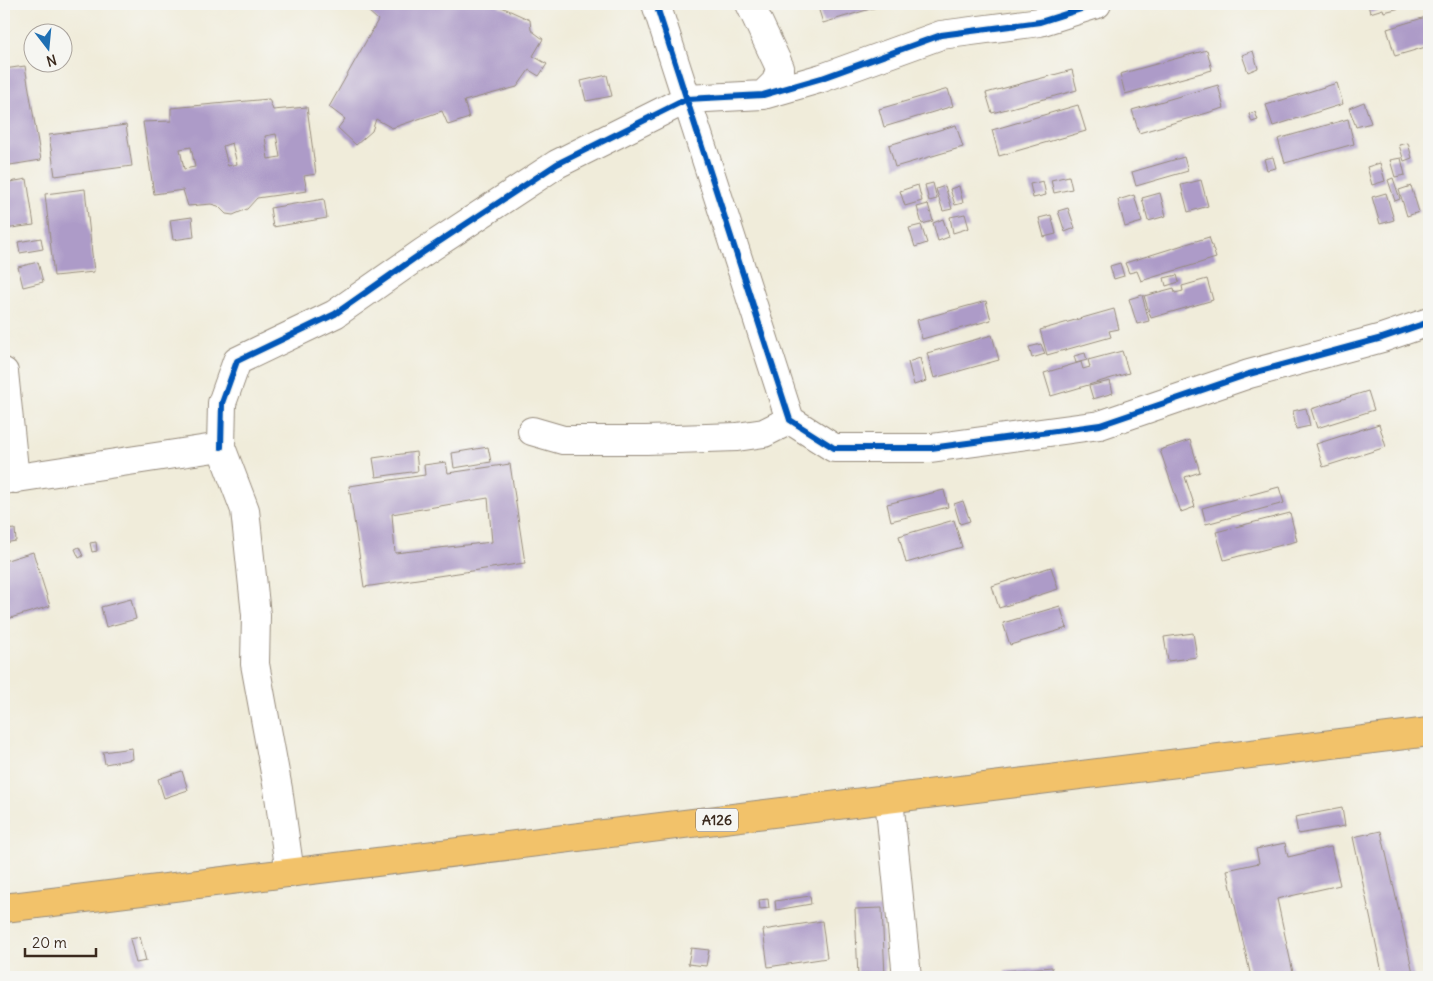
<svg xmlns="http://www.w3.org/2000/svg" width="1433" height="981" viewBox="0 0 1433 981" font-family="Delius,sans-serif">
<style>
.building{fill:#ad9bc8;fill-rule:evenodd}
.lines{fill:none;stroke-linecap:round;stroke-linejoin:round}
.minor-casing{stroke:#968b7c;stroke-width:30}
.highway-casing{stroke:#968b7c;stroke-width:30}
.minor{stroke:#fff;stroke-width:28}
.highway{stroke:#f2c26a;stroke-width:28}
.cycleway-casing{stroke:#f6f6f2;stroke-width:9}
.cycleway{stroke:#0057b8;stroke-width:6}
.labels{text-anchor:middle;stroke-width:4.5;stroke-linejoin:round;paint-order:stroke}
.shield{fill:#f6f6f2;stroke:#73675e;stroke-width:1}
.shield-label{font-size:14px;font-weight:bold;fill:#3b2a1e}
</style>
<rect width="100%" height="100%" fill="#f6f6f2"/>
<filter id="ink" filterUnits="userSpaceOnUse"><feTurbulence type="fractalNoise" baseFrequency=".02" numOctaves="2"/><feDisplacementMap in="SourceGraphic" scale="10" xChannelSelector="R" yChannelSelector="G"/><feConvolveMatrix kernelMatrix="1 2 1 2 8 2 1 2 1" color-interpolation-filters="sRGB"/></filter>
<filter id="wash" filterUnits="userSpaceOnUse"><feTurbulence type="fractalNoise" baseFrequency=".0096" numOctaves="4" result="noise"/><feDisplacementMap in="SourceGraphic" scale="20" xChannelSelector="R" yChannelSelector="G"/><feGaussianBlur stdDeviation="1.12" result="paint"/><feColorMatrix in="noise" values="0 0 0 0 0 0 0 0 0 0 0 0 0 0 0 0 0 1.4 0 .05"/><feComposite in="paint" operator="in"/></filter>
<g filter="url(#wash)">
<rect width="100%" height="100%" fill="#f0ecda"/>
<g id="blocks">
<!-- building -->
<path class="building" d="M370,4H495L530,20L531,30L543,39L533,56L547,64L539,76L529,70L517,87L464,101L469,118L448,125L442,111L392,128L376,119L372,131L356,145L338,128L345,119L329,107L378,20L367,10Z
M817,4H887L823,23Z
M1368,4H1416L1384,12L1383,9L1370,13Z
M1429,16V46L1395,56L1387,29Z
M1207,50L1212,70L1125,94L1120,74Z
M1253,51L1258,68L1248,72L1242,55Z
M25,66L41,160L4,166V69Z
M1072,70L1077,90L992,113L986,93Z
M607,75L612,96L586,101L581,81Z
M1337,83L1343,104L1273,126L1266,105Z
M1218,85L1224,108L1139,133L1132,110Z
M948,89L953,106L884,127L879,109Z
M269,99L273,110L307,107L316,174L304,176L307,191L257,198L247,209L233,215L226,214L218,206L211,204L188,206L183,190L154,194L143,122L171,121V108ZM276,134L280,157L268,159L265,136ZM232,143L237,164L228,166L223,146ZM191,147L195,167L184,169L180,149Z
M1364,102L1371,123L1356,127L1349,108Z
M1078,105L1086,131L999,156L992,130Z
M1255,112L1258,120L1252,122L1249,114Z
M1348,119L1354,144L1285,163L1278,139Z
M126,125L132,166L55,176L49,135Z
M956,125L963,147L895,167L889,145Z
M1408,143L1412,158L1404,161L1399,145Z
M1184,157L1188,171L1136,186L1132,172Z
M1273,157L1276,168L1267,170L1264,159Z
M1401,158L1405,175L1395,177L1390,160Z
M1380,163L1385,181L1372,185L1367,167Z
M1069,176L1072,189L1054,193L1051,180Z
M1393,178L1400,199L1395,201L1388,180Z
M27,179L34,225L4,229V183Z
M1201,180L1208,206L1188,212L1181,185Z
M1043,181L1046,195L1033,198L1030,184Z
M933,183L937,199L929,201L925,185Z
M918,185L922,201L905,206L900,191Z
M945,186L952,209L943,211L936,189Z
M959,186L963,203L955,205L950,189Z
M1411,186L1419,212L1407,216L1399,190Z
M85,189L94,272L54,276L45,194Z
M1160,193L1166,216L1148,221L1142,198Z
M1386,193L1394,220L1380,224L1372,197Z
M1134,195L1142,222L1125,227L1118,200Z
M324,199L327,218L273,227L270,208Z
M928,204L933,221L922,224L917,207Z
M1068,208L1075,228L1065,232L1058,211Z
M965,214L969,228L953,233L950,217Z
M1051,215L1056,234L1044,237L1039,218Z
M192,217L194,237L173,240L170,220Z
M943,219L949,237L938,241L933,223Z
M921,225L927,243L915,247L909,228Z
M1209,237L1216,258L1141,281L1137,271L1129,273L1125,263Z
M41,238L43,249L20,253L18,242Z
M4,240L8,259H4Z
M38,262L43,282L23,287L18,267Z
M1120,263L1124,276L1114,279L1110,266Z
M1177,275L1179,282L1166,286L1164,278Z
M1207,279L1213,300L1151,318L1144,296L1174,288L1175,293L1183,291L1182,286Z
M1142,295L1149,321L1137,324L1129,299Z
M986,301L991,320L922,339L917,320Z
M1114,309L1119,329L1109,331L1111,337L1047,355L1040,330Z
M992,335L999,360L934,378L927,353Z
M1041,344L1045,354L1032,358L1029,347Z
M1122,351L1129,373L1051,396L1044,373L1081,362L1083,369L1090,367L1088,360Z
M1085,353L1087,360L1076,363L1074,356Z
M920,358L926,381L914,385L908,362Z
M1110,381L1113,393L1093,399L1089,386Z
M1368,391L1374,410L1317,428L1311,409Z
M1306,408L1310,426L1296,429L1293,411Z
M1379,424L1386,447L1323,467L1316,444Z
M1190,440L1200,472L1185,477L1195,507L1181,512L1160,450Z
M488,447L491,462L454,468L452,453Z
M416,452L418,471L376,477L373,458Z
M446,462L448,473L510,464L525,563L364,587L349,486L425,475L424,465ZM488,498L492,542L395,553L392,514Z
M1279,487L1284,503L1206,524L1202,508Z
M944,490L948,507L891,521L887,504Z
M963,501L970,521L960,524L954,504Z
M1290,513L1297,541L1224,560L1216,532Z
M954,520L962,547L906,563L899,536Z
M15,529L16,541L4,543V530Z
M96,542L97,551L92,552L90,543Z
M79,547L83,556L79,558L75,549Z
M33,552L50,606L4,620V561Z
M1051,567L1058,589L999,608L992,586Z
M131,599L136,619L106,627L101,607Z
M1060,606L1067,628L1010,645L1003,623Z
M1193,633L1197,657L1168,661L1164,637Z
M132,748L133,759L105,764L103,752Z
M182,771L188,790L164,798L158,779Z
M1342,808L1345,826L1298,834L1295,817Z
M4,809L9,823L4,825Z
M1381,831L1414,977H1361L1382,972L1353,837Z
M1285,843L1288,857L1331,847L1340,885L1277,899L1294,977H1251L1227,870L1259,863L1256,849Z
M810,896L811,904L776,910L775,901Z
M768,899L769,908L760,909L759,900Z
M882,908L885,977H858L855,909Z
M822,921L827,958L768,967L763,930Z
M140,937L146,961L136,963L130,939Z
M691,948L709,950L706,966L688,964Z
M1052,967L1053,975L1006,977L1005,971Z"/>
</g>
</g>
<g filter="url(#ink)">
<use href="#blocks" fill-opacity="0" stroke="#968b7c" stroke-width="1"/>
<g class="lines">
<!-- minor casing -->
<g class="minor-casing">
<path id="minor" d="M656,4L790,420L834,448H931L1100,425L1249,374L1382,338L1429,322
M750,4L780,68L776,82L763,95
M4,372L15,479
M532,431L563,440H646L737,437L764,433L790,420
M221,447L222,403L237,361L335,314L422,253L557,164L687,99L763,95L822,78L941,35L1040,22L1097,4
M4,480L221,447L245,510L256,615L255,664L278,789L290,873
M889,799L907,977"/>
</g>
<!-- highway casing -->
<g class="highway-casing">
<path id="highway" d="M4,908L1429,732"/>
</g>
<!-- minor -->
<use href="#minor" class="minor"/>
<!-- highway -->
<use href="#highway" class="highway"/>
<!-- cycleway casing -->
<g class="cycleway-casing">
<path id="cycleway" d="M656,4L790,420L834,448H931L1100,425L1249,374L1382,338L1429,322
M221,447L222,403L237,361L335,314L422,253L557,164L687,99L763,95L822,78L941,35L1040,22L1097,4"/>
</g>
<!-- cycleway -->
<use href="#cycleway" class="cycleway"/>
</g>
</g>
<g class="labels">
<!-- shield labels -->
<rect class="shield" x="696" y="808.5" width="42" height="23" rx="4"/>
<g class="shield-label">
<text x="717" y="825">A126</text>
</g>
</g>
<!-- margin -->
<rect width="1433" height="981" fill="none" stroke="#f6f6f2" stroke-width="20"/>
<!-- north arrow -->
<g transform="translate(48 48) rotate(164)"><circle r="24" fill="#f6f6f2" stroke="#aba49d"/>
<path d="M0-4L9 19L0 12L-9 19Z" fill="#1f6fb2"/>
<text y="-8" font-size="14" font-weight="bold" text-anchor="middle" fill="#3b2a1e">N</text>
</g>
<!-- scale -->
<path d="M25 948v8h71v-8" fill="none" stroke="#3b2a1e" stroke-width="2.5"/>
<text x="32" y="948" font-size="15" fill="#3b2a1e" stroke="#f6f6f2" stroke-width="4" paint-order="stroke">20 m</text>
</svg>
